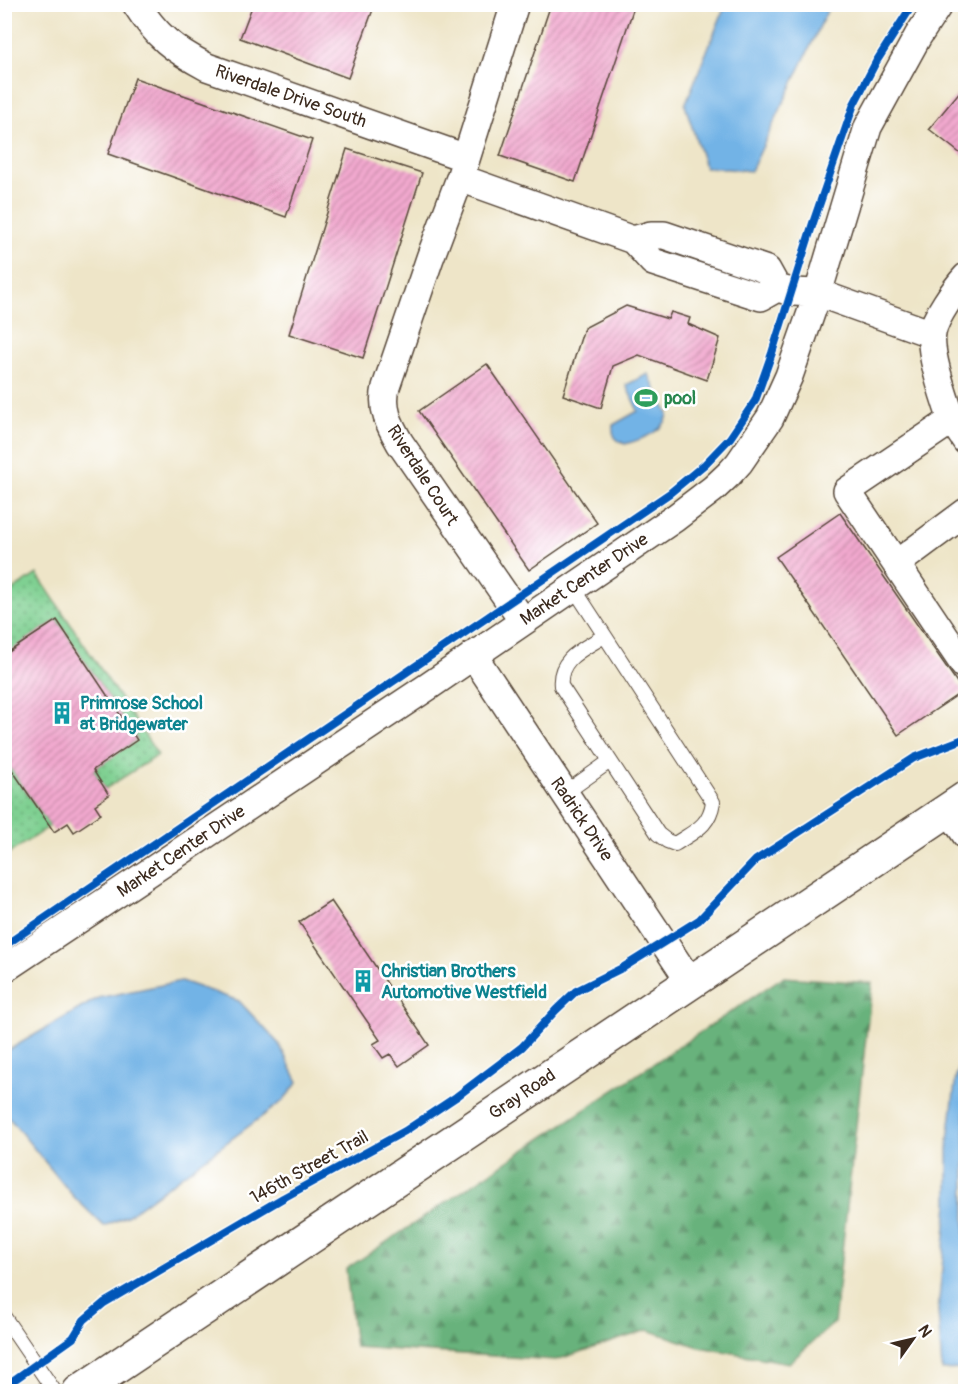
<svg xmlns="http://www.w3.org/2000/svg" width="970" height="1396" viewBox="0 0 970 1396" font-family="Pangolin,sans-serif">
<style>
.grass{fill:url(#grass-dots);stroke:#5d7d58;stroke-width:1.5}
.forest{fill:url(#forest-firs);stroke:#516e4d;stroke-width:1.5}
.water{fill:#72b3e6;stroke:#566e82;stroke-width:1.5}
.building{fill:url(#building-hatch)}
.lines{fill:none;stroke-linecap:round;stroke-linejoin:round}
.service-casing{stroke:#564638;stroke-width:16}
.minor-casing{stroke:#564638;stroke-width:30}
.tertiary-casing{stroke:#564638;stroke-width:36}
.service{stroke:#fff;stroke-width:14}
.minor{stroke:#fff;stroke-width:27}
.tertiary{stroke:#fff;stroke-width:33}
.cycleway-casing{stroke:#fff;stroke-width:11}
.cycleway{stroke:#0057b8;stroke-width:8}
.labels{text-anchor:middle;stroke-width:5;stroke-linejoin:round;paint-order:stroke}
.street-label{font-size:18px;fill:#3b2a1e;stroke:#fff}
.leisure-label{font-size:18px;font-weight:bold;fill:#27864d;stroke:#fff;text-anchor:start}
.culture-label{font-size:18px;font-weight:bold;fill:#0d838f;stroke:#fff;text-anchor:start}
</style>
<defs>
<pattern id="grass-dots" width="8" height="8" patternUnits="userSpaceOnUse" patternTransform="scale(1.5)"><rect width="8" height="8" fill="#7fd092"/><path d="M2 2h.1M6 6h.1" fill="none" stroke="#69a977" stroke-width="1.8" stroke-linecap="round"/></pattern>
<pattern id="forest-firs" width="22" height="20" patternUnits="userSpaceOnUse" patternTransform="scale(1.5)"><rect width="22" height="20" fill="#67b27c"/><path d="M5 1l3.5 6h-7zM16 11l3.5 6h-7z" fill="#569165"/></pattern>
<pattern id="building-hatch" width="6" height="6" patternUnits="userSpaceOnUse" patternTransform="scale(1.5)"><rect width="6" height="6" fill="#f2a9cf"/><path d="M-1 1l2-2M0 6l6-6M5 7l2-2" fill="none" stroke="#c58aa7"/></pattern>
</defs>
<rect width="100%" height="100%" fill="#fff"/>
<filter id="ink" filterUnits="userSpaceOnUse"><feTurbulence type="fractalNoise" baseFrequency=".0167" numOctaves="2"/><feDisplacementMap in="SourceGraphic" scale="12" xChannelSelector="R" yChannelSelector="G"/><feConvolveMatrix kernelMatrix="1 2 1 2 8 2 1 2 1" color-interpolation-filters="sRGB"/></filter>
<filter id="wash" filterUnits="userSpaceOnUse"><feTurbulence type="fractalNoise" baseFrequency=".008" numOctaves="4" result="noise"/><feDisplacementMap in="SourceGraphic" scale="24" xChannelSelector="R" yChannelSelector="G"/><feGaussianBlur stdDeviation="1.35" result="paint"/><feColorMatrix in="noise" values="0 0 0 0 0 0 0 0 0 0 0 0 0 0 0 0 0 1.4 0 .05"/><feComposite in="paint" operator="in"/></filter>
<g filter="url(#wash)">
<rect width="100%" height="100%" fill="#eee5c8"/>
<!-- grass -->
<path class="grass" d="M37,574L158,755L105,789L93,770L137,739L57,620L5,655V595Z
M4,758L50,826L5,856H4Z"/>
<!-- forest -->
<path class="forest" d="M783,977L872,983L834,1323L789,1363L699,1347L648,1330L556,1360L355,1347L346,1269Z"/>
<!-- water -->
<path class="water" d="M726,4L830,5L751,171L705,167L685,105Z
M648,374L668,414C666,431 640,440 625,444C615,440 612,436 613,425L638,411L626,385Z
M181,981L239,1001L279,1044L298,1082L283,1101L127,1216L104,1226L73,1196L5,1113V1052L98,998Z
M965,1054V1369L942,1370L938,1311L948,1203V1140L956,1076Z"/>
<g id="blocks">
<!-- building -->
<path class="building" d="M253,4H375L348,78L240,38Z
M551,4H635L575,182L500,156Z
M135,78L312,140L286,217L108,154Z
M966,84V158L929,129Z
M347,149L422,173L363,358L289,334Z
M626,306L668,319L671,312L690,318L688,324L720,338L707,380L639,355L613,366L601,408L563,395L584,328Z
M487,364L597,523L529,570L419,411Z
M840,513L963,691L898,735L776,557Z
M57,620L137,740L93,770L109,795L95,805L101,814L74,832L68,823L54,832L4,758V655Z
M331,901L429,1045L399,1066L390,1054L383,1058L373,1044L380,1040L299,922Z"/>
</g>
</g>
<g filter="url(#ink)">
<use href="#blocks" fill-opacity="0" stroke="#564638" stroke-width="1.5"/>
<g class="lines">
<!-- service casing -->
<g class="service-casing">
<path id="service" d="M573,587L713,802C709,827 694,831 675,844L667,841L658,834L561,686C558,658 584,649 604,636
M565,793L610,761
M4,1317L55,1392"/>
</g>
<!-- minor casing -->
<g class="minor-casing">
<path id="minor" d="M136,4C157,37 173,49 207,67L466,158
M515,4L460,178L430,258L386,387C381,409 389,424 400,443L523,621
M460,178L633,240L653,262L761,297L777,288L792,292L818,293L932,334
M633,240L651,235H664L767,270L777,288
M952,420L966,441
M896,564L966,512
M473,655L690,982
M964,665L847,491L952,420C945,400 929,352 932,333C935,317 955,289 966,277
M949,810L966,835
M4,969L429,686L675,518L713,489L729,474L739,463L770,418L789,376L818,293L868,127L918,36L939,4"/>
</g>
<!-- tertiary casing -->
<g class="tertiary-casing">
<path id="tertiary" d="M79,1392L966,798"/>
</g>
<!-- service -->
<use href="#service" class="service"/>
<!-- minor -->
<use href="#minor" class="minor"/>
<!-- tertiary -->
<use href="#tertiary" class="tertiary"/>
<!-- cycleway casing -->
<g class="cycleway-casing">
<path id="cycleway" d="M4,946L670,493L705,464L730,438L755,401L772,353L813,223L854,104L876,62L913,4
M4,1387L73,1338L84,1320L104,1303L283,1198L405,1131L456,1097L522,1047L556,1010L576,991L624,967L699,920L756,860L914,758L966,738"/>
</g>
<!-- cycleway -->
<use href="#cycleway" class="cycleway"/>
</g>
</g>
<!-- icons -->
<defs>
<g id="stadium-bare" transform="scale(1.8)"><path d="M0-5a6.5 5 0 1 0 0 10a6.5 5 0 1 0 0-10ZM-3.5-1.8h7v3.6h-7Z" fill="#2e9e5b" stroke="#fff" stroke-width="2.5" paint-order="stroke"/></g>
<g id="building-bare" transform="scale(1.8)"><path d="M-4-6H4V6H1V3H-1V6H-4ZM-2.5-4.3h1.7v1.8h-1.7ZM.8-4.3h1.7v1.8H.8ZM-2.5-1h1.7V.8h-1.7ZM.8-1h1.7V.8H.8Z" fill="#0f9aa8" stroke="#fff" stroke-width="2.5" paint-order="stroke"/></g>
</defs>
<g fill-rule="evenodd">
<use href="#stadium-bare" x="646" y="398"/>
<use href="#building-bare" x="62" y="713"/>
<use href="#building-bare" x="363" y="981"/>
</g>
<g class="labels">
<!-- street labels -->
<g class="street-label">
<text transform="translate(291 96) rotate(19)" y="6">Riverdale Drive South</text>
<text transform="translate(423 475) rotate(57)" y="6">Riverdale Court</text>
<text transform="translate(584 579) rotate(-34)" y="6">Market Center Drive</text>
<text transform="translate(582 819) rotate(56)" y="6">Radrick Drive</text>
<text transform="translate(181 851) rotate(-34)" y="6">Market Center Drive</text>
<text transform="translate(522 1094) rotate(-34)" y="6">Gray Road</text>
<text transform="translate(309 1167) rotate(-29)" y="6">146th Street Trail</text>
</g>
<!-- leisure labels -->
<g class="leisure-label">
<text x="664" y="404">pool</text>
</g>
<!-- culture labels -->
<g class="culture-label">
<text x="80" y="709">Primrose School<tspan x="80" dy="21">at Bridgewater</tspan></text>
<text x="381" y="977">Christian Brothers<tspan x="381" dy="21">Automotive Westfield</tspan></text>
</g>
</g>
<!-- margin -->
<rect width="970" height="1396" fill="none" stroke="#fff" stroke-width="24"/>
<!-- north arrow -->
<g transform="translate(913 1339) rotate(56)" stroke="#ffffff" stroke-width="4.5" paint-order="stroke">
<path d="M0-4.5L10 22L0 15L-10 22Z" fill="#3b2a1e"/>
<text y="-9" font-size="16" font-weight="bold" text-anchor="middle" fill="#3b2a1e">N</text>
</g>
</svg>
